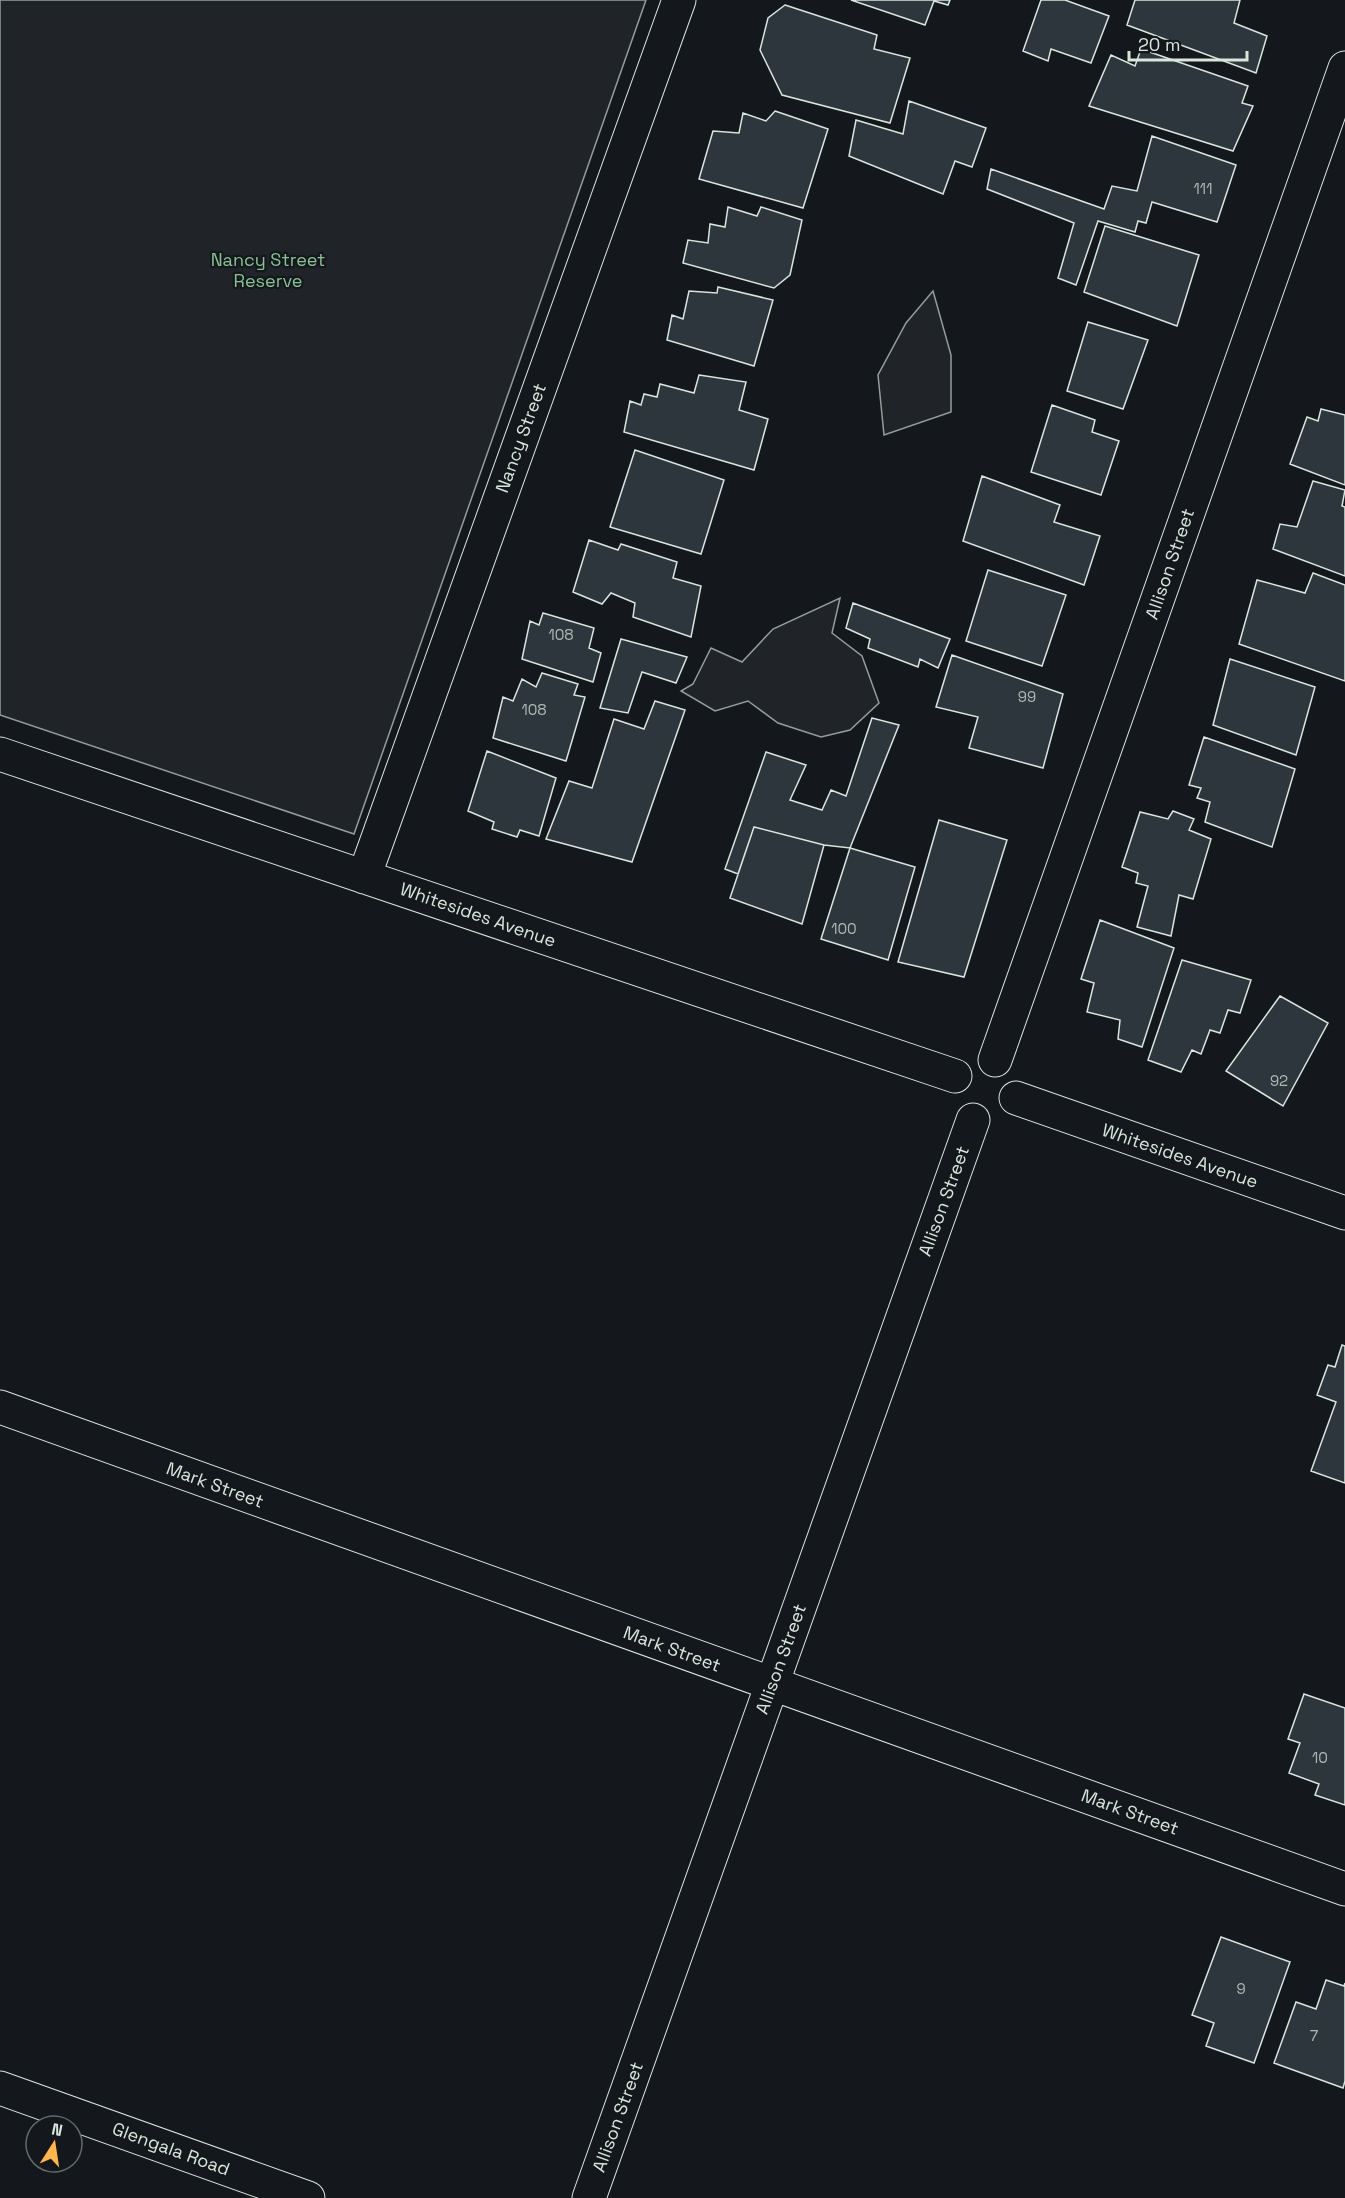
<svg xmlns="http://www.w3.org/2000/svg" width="1345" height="2198" viewBox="0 0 1345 2198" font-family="'Space Grotesk',sans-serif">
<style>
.green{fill:#202428;stroke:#939e99;stroke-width:1.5}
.building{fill:#2c363c;stroke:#d8e6dc;stroke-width:1.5}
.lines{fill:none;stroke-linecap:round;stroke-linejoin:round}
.minor-casing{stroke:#d8e6dc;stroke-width:35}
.minor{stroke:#14181c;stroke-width:33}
.labels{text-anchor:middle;stroke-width:4.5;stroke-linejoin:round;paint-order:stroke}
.number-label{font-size:15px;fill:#adbab4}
.park-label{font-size:18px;fill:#8ac095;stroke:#14181c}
.street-label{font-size:18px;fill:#d8e6dc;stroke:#14181c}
</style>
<rect width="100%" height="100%" fill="#14181c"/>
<!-- green -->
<path class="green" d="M0,0H646L354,834L0,715Z
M933,291L951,355V412L884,435L878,375L906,323Z
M840,598L832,633L862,656L879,703L850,730L821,737L778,723L748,701L715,711L681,691L693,684L711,648L742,662L773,629Z"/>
<!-- building -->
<path class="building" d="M851,0H950L948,5L934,1L925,25Z
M1041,0H1065L1109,16L1091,63L1051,49L1048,61L1023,51Z
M1135,0H1240L1234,23L1267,36L1256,73L1127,25Z
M785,5L877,35L874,49L910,58L890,123L782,95L760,50L768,18Z
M1141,49L1248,86L1242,103L1253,106L1233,151L1089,106L1111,55L1135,66Z
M909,101L986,128L972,167L955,161L943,194L849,156L856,120L903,134Z
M775,111L828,129L803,208L699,179L713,131L739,133L743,113L766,121Z
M1152,136L1236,165L1217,222L1152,202L1146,223L1138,221L1135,232L1098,221L1076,285L1058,278L1074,223L987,189L991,169L1104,209L1112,186L1137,191Z
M728,207L757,216L761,207L802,220L790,275L774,288L683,263L688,240L708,243L710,224L725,227Z
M1105,226L1199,255L1177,326L1084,292Z
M718,287L773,300L754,366L667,340L672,315L683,319L689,291L717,293Z
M1088,322L1148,340L1123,409L1067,391Z
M699,375L746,382L739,410L768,419L754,470L624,432L630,401L641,405L644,394L657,397L660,384L694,393Z
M1052,405L1095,420L1092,432L1119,441L1101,495L1031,472Z
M1321,409L1345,415V485L1290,464L1307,417L1318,421Z
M635,450L724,480L701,554L610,527Z
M982,476L1060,505L1054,522L1100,536L1084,585L963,541Z
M1313,481L1345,490L1342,506L1345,507V576L1273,549L1280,524L1297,527Z
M589,540L618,550L621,544L677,562L673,578L701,586L691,637L633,617L635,603L611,593L602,604L573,592Z
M988,570L1066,595L1042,666L966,641Z
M1313,573L1345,585V681L1239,644L1257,580L1305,593Z
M853,603L950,639L938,668L920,659L918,667L868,648L870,639L846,628Z
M543,613L594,628L589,648L601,653L593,682L522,659L530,621L539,625Z
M621,639L687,657L676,683L642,672L628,713L600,708Z
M952,655L1063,694L1043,768L969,748L978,717L936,707Z
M1230,659L1315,687L1296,755L1213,725Z
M542,673L578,684L574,695L585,697L566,761L493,738L503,697L513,701L522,679L536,687Z
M655,701L685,710L632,862L546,839L569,781L592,788L614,719L644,729Z
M872,718L899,725L850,848L824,845L754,827L738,874L725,869L766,752L806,765L790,800L822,810L831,790L846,796Z
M1204,737L1295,769L1272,847L1205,822L1210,802L1197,798L1201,788L1189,785Z
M487,751L556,778L539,836L520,830L517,837L492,829L494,822L468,811Z
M1173,811L1194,819L1189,830L1211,839L1193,899L1179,895L1171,936L1137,927L1148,886L1136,883L1138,873L1122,867L1140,812L1168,819Z
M939,820L1007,840L964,977L898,962Z
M754,827L824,845L802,924L730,898Z
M850,848L915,867L888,960L821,939Z
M1100,920L1174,948L1142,1047L1118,1039L1120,1020L1087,1012L1094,983L1081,979Z
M1182,960L1251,980L1240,1013L1228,1010L1220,1033L1210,1030L1201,1054L1192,1050L1181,1072L1148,1060Z
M1280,996L1328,1023L1283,1106L1226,1071Z
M1342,1345L1345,1346V1483L1311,1471L1336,1402L1317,1395L1328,1365L1335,1367Z
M1304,1694L1345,1708V1805L1315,1795L1319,1784L1289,1773L1300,1743L1288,1739Z
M1221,1937L1290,1962L1254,2063L1206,2046L1214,2023L1192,2015Z
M1326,1980L1344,1986L1345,1983V2081L1343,2088L1274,2063L1296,2002L1316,2009Z"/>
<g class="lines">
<!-- minor casing -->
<g class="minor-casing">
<path id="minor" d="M0,754L955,1076
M364,877L679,0
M995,1060L1345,68
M1016,1098L1345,1213
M0,1407L1345,1889
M0,2088L308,2198
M589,2198L973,1120"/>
</g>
<!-- minor -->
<use href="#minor" class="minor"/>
</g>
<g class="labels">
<!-- number labels -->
<g class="number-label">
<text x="1203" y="194">111</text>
<text x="561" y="640">108</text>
<text x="1027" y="702">99</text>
<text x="534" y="715">108</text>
<text x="844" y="934">100</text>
<text x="1279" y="1086">92</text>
<text x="1320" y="1763">10</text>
<text x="1241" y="1994">9</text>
<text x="1314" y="2041">7</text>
</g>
<!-- park labels -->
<g class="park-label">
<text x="268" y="266">Nancy Street<tspan x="268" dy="21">Reserve</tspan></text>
</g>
<!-- street labels -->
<g class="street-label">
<text transform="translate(521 438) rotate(-70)" y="6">Nancy Street</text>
<text transform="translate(1170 564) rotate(-71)" y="6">Allison Street</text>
<text transform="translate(478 915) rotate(19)" y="6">Whitesides Avenue</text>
<text transform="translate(1180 1156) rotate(19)" y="6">Whitesides Avenue</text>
<text transform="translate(944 1201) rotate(-70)" y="6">Allison Street</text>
<text transform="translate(215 1485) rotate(20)" y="6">Mark Street</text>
<text transform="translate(672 1649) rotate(20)" y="6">Mark Street</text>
<text transform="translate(781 1659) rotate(-70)" y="6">Allison Street</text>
<text transform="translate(1130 1812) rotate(20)" y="6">Mark Street</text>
<text transform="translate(618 2117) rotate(-70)" y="6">Allison Street</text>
<text transform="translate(171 2149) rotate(20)" y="6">Glengala Road</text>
</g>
</g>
<!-- north arrow -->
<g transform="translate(54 2144) rotate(12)"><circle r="28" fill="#14181c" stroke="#626a69" stroke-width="1.5"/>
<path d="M0-4.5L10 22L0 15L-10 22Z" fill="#ffb74d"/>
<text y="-9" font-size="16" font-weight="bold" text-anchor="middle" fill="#d8e6dc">N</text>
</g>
<!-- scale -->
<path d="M1129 51v9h118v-9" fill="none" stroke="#d8e6dc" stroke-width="3"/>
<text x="1138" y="51" font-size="18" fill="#d8e6dc" stroke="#14181c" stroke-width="4.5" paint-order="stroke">20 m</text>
</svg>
